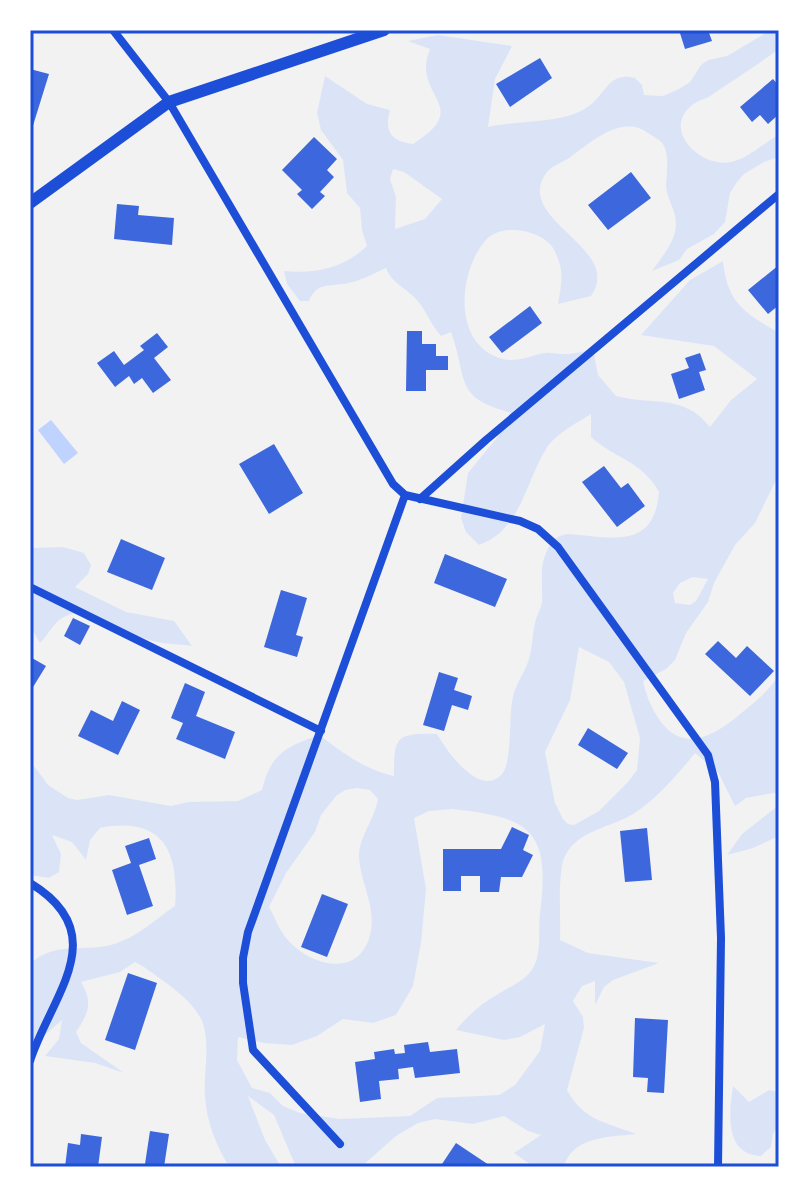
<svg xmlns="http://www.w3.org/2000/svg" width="809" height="1197" viewBox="0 0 809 1197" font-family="Barlow,sans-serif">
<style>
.green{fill:#dbe4f7;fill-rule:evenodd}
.water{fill:#bfd3fe}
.building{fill:#3d67dc}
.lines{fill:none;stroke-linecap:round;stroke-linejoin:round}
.minor{stroke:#1d4ed8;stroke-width:8}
.tertiary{stroke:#1d4ed8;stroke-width:12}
.neatline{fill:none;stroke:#1d4ed8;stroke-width:3}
</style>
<rect width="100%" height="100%" fill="#f2f2f2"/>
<!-- green -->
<path class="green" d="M771,30H779V49C757,65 735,79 713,94C707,99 697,100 691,106C662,131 701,168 731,162C748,159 763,143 779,135V157L764,162L744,174L737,182L730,193L725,222L714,234L687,249L679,260L652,271C663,255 680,237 675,216C673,206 667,197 666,187C666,174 670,156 663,144C660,140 653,136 648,133C623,114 592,141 573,155C565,162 554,164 547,172C511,220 625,247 591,296L558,304C560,291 564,275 559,262C558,257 554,249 551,245C536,229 500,223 485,241C458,273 452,346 503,359C517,363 531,355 545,353C553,352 561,355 569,354C577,353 586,351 593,349L598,375L616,396C654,406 683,393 710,427L731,400L757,379L714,346L641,335L690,280L723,261C727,303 745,313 779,333V474L755,523L735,545L714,583L708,602L686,633L675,660L666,669L643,681C646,695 650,704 657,716C682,757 716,735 745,710C758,699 771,689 779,674V697L776,699L779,721V792L746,798L735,806L718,772L695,753C678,774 661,794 639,810C615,829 570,828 562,866C558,889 561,916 560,940L588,953L659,963L613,980L604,987L595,1005V981L582,986L573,1001L583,1017L584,1028L567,1090C584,1121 606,1122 636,1134C610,1137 572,1136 564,1167H534L514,1153L541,1135L528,1131L504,1116L473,1124L435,1119L418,1123L396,1136L361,1167H296L274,1115L248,1096L265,1140L281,1167H229C216,1144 207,1124 205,1097C203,1072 212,1039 200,1017C188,996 163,981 144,967L135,962L120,972L81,982C93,1002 89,1013 76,1032L81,1043L124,1073L95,1063L45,1056L59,1039L62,1020L30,1048L32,962C59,939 92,955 122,941C142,933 157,918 175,906C179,850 162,816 100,828L90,840L86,860L72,842L52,835L61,854L59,872L49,878L30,875V765L34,766L48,785L68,798L77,800L109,795L171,806L188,802L238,801L262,790C271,753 286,747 319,735C344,753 363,769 394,776C394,737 395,733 437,734C446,750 480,799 502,774C512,762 509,719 512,702C514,686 523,676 528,662C533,648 532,633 536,619C538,613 541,608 542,602C543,585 539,568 546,553C550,542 557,535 568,534C611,537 654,551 659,492C641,460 615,459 591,437V414C577,423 555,434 546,449C525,483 521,530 479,545L466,532L461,518L468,473L516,414C452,398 469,382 451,332L441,336C432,326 428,315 420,304C410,289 392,285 386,268C374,273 361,281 348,283C331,287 317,281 309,301H300L287,284L284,271C316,274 344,268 367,246L362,230L360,208L347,193L343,160L321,130L317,113L325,76L367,104L390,110C384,132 391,141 413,144C475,105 410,97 430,49L408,41L438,35L512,46L495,79L488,127C518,120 561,124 586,108C606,96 607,71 635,78L642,85L644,95L663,96L679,89L690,82L701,65L708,60L727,56ZM393,169L404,172L442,199L425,219L395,229L396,197L390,179ZM693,577L708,579L696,601L690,605L675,603L673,593L680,583ZM579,647L609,662L624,682L640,738L637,770L628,782L599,811L574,825L568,824L563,819L555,803L545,752L570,700ZM357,788L370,790L378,799C375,818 358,839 359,857C360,881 375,904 371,930C363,979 312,968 287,939C279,930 275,917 269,907L286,873L315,832L321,815L336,796L345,790ZM452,809C530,817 551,830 540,913C538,930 542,953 533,968C525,981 511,986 498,994C482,1003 468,1015 456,1030L504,1040L520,1037L545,1024L540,1051L515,1085L499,1095L437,1098L410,1116L340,1119L300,1113L283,1106L270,1093L252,1088L237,1060L238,1037L264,1043L292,1045L317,1036L343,1019L373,1023L396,1015L413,986L421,943L426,889L414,818L429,811Z
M30,544L32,548L63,547L84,553L91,565L88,574L75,587L126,612L174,621L192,646C178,644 162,644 149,640C127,634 86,606 66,616C54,621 49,634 40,643L30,626Z
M779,805V836L753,848L727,855L742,834Z
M733,1086L749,1102L769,1090L779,1092V1124L773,1134L771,1147L761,1156C724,1155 729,1112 733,1086Z"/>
<!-- water -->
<path class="water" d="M51,420L78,453L64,464L38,430Z"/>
<!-- building -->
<path class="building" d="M679,30H708L712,41L685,49Z
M540,58L552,78L510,107L496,84Z
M30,69L49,74L31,132H30Z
M773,79L779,86V114L768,124L760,115L752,122L740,107Z
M314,137L337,159L327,170L334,177L320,192L325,196L312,209L297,194L302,190L282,170Z
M631,172L651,198L608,230L588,205Z
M117,204L139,206L138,215L174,218L172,245L114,239Z
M779,265V305L768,314L748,290Z
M530,306L542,323L502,353L489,337Z
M407,331H422V344H436V356H448V370H426V391H406Z
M157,333L168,347L154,358L171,380L153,393L142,378L134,384L129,376L115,387L97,363L114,351L124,365L144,350L140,346Z
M700,353L706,370L699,372L705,390L679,399L671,374L689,368L685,358Z
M274,444L303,493L269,514L239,464Z
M604,466L621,488L628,483L645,506L617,527L582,482Z
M121,539L165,558L152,590L107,572Z
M445,554L507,579L495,607L434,583Z
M281,590L307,598L296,635L303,637L297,657L264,647Z
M73,618L90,626L80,645L64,636Z
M718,641L736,658L747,646L774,671L750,696L705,654Z
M32,658L46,666L30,692V661Z
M439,672L458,678L454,690L472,696L468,710L452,705L444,731L423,725Z
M185,683L205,692L196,716L235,732L225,759L176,739L183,723L171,718Z
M122,701L140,710L118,755L78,736L91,710L113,721Z
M588,728L628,753L617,769L578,745Z
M512,827L529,835L523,850L533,855L522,877H501L499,892H480V876H461V891H443V849H501Z
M647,828L652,880L625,882L620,831Z
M149,838L156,859L139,865L153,906L127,915L112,870L131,863L125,846Z
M322,894L348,904L327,957L301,947Z
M128,973L157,983L135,1050L105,1040Z
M635,1018L668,1020L664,1093L647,1092L648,1078L633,1077Z
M428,1042L430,1052L457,1049L460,1073L415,1078L413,1067L398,1069L399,1079L379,1081L381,1099L360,1102L355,1062L375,1059L374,1052L394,1049L395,1054L405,1053L404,1045Z
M150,1131L169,1134L164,1167L145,1164Z
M81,1134L102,1137L98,1167H65L68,1143L80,1145Z
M456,1143L492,1167H440Z"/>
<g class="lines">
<!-- minor -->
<path class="minor" d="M113,30L169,102L393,484L405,495L520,521L538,529L558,547L708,755L715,782L721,938L718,1167
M420,499L486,440L779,194
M30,587L321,731
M30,883C115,934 51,996 30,1061
M340,1144L253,1050L243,983V958L248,932L405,495"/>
<!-- tertiary -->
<path class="tertiary" d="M30,203L169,102L384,30"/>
</g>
<!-- border -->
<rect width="809" height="1197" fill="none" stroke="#ffffff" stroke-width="64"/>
<rect x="32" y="32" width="745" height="1133" class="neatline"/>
</svg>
